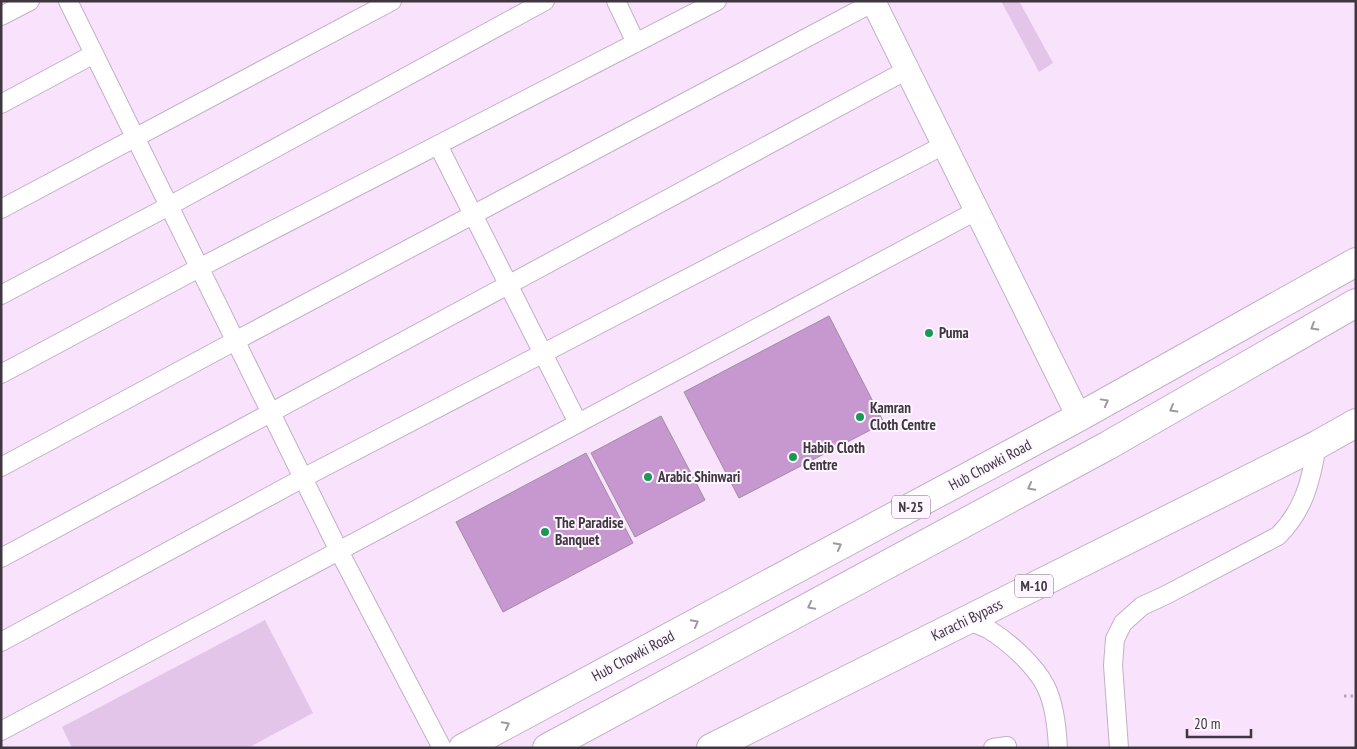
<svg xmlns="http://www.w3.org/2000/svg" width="1357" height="749" viewBox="0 0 1357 749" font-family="'PT Sans Narrow',sans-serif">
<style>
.green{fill:#e3c5e9}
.building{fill:#c698cf;stroke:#a08ca3}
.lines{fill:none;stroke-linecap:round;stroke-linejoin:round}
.street-casing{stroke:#c3afc7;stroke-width:20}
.secondary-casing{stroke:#c3afc7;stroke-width:26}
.highway-casing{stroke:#c3afc7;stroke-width:30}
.path{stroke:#b4a2b7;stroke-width:3;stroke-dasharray:2.5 4;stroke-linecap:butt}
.street{stroke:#fff;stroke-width:18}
.secondary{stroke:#fff;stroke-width:24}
.highway{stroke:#fff;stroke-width:28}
.oneway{stroke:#9f9aa0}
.poi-dot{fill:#1a9856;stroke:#fdf5ff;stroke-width:2}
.labels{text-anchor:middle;stroke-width:4;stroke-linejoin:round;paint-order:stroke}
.shield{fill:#fdf5ff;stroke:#786f79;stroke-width:1}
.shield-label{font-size:14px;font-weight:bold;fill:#3f3640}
.poi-label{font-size:15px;font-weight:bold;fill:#3f3640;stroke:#fdf5ff;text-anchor:start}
.street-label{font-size:15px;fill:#3f3640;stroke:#fdf5ff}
</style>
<rect width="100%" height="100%" fill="#f8e2fc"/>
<!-- green -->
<path class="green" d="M1001,1H1019L1053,63L1039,72Z
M265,620L313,713L248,748H72L62,727Z"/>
<!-- building -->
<path class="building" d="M829,316L884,423L739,498L684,392Z
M661,416L705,500L635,537L591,453Z
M586,453L633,543L503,612L456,522Z"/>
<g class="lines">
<!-- street casing -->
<g class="street-casing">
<path id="street" d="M68,1L339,551L442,748
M616,1L636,43
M1,16L30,1
M1,104L94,54
M438,145L578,423
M1,209L392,1
M1,295L169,206L545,1
M1,374L199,268L717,1
M1,467L235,341L874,2
M1,558L907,70
M967,620C974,623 981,626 988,629C1008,641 1036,666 1046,687C1055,705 1057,728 1058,748
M1,642L303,478L944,145
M1,731L976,211
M993,748L1007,746
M1119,748L1113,665L1115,639L1123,623L1142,606L1166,595L1278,536C1304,510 1311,481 1317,445"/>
</g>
<!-- secondary casing -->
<g class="secondary-casing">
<path id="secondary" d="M873,1L1079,417"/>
</g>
<!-- highway casing -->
<g class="highway-casing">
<path id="highway" d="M463,748L1079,417L1356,262
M547,748L1107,446L1356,303
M711,748L1317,445L1356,423"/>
</g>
<!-- path -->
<path class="path" d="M1344,696H1356"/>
<!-- street -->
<use href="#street" class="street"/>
<!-- secondary -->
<use href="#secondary" class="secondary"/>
<!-- highway -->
<use href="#highway" class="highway"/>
</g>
<!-- one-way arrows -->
<defs><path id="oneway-chevron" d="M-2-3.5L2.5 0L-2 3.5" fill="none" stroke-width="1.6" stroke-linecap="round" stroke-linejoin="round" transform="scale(1.25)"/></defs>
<g class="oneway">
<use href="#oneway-chevron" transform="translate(1314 327) rotate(150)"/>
<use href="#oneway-chevron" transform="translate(1105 402) rotate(-29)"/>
<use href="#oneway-chevron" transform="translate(1173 409) rotate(150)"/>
<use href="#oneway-chevron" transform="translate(1031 487) rotate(152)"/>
<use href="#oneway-chevron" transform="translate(838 546) rotate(-28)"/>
<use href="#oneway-chevron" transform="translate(811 606) rotate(152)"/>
<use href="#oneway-chevron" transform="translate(695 623) rotate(-28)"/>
<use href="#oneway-chevron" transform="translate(506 725) rotate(-28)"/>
</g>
<!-- markers -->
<g class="poi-dot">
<circle cx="929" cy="333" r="5"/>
<circle cx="860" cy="417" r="5"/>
<circle cx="793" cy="457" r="5"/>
<circle cx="648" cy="477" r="5"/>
<circle cx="545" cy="532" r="5"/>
</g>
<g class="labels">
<!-- shield labels -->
<g class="shield">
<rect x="892" y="495.5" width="38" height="23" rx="4"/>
<rect x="1015" y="574.5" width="38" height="23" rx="4"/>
</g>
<g class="shield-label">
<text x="911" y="512">N-25</text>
<text x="1034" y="591">M-10</text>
</g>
<!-- poi labels -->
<g class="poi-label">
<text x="939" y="338">Puma</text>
<text x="870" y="413">Kamran<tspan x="870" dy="17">Cloth Centre</tspan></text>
<text x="803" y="453">Habib Cloth<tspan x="803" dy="17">Centre</tspan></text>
<text x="658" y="482">Arabic Shinwari</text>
<text x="555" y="528">The Paradise<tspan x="555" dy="17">Banquet</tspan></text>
</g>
<!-- street labels -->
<g class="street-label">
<text transform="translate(990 465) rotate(-28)" y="5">Hub Chowki Road</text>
<text transform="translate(967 620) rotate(-26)" y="5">Karachi Bypass</text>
<text transform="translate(633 656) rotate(-28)" y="5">Hub Chowki Road</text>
</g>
</g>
<!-- border -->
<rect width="1357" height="749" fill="none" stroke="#3f3640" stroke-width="5"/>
<!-- scale -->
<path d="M1187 729v8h64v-8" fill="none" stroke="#3f3640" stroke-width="2.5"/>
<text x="1194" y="729" font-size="15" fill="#3f3640" stroke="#fdf5ff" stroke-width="4" paint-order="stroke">20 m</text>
</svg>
